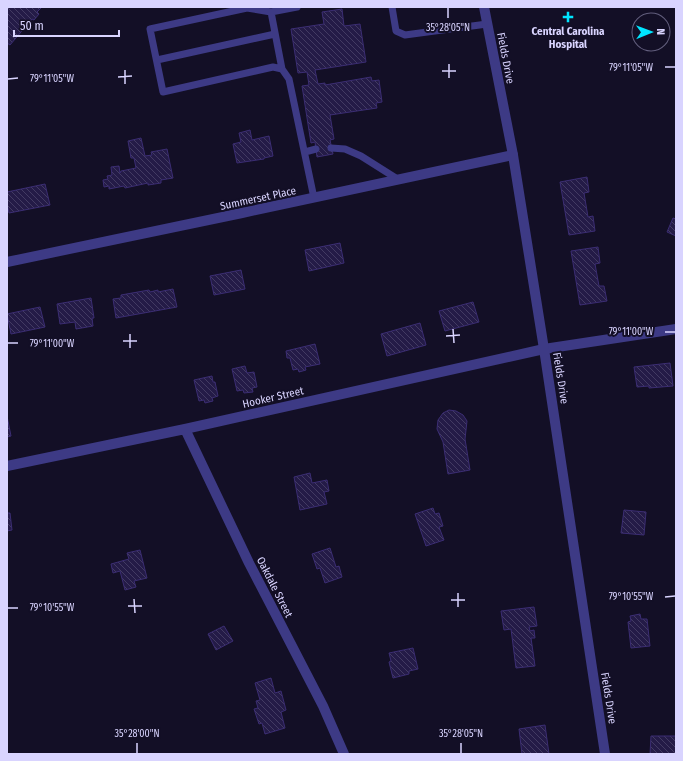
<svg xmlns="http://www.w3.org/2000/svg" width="683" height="761" viewBox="0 0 683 761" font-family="'Fira Sans Condensed',sans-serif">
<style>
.building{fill:url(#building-back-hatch);stroke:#3b2d73}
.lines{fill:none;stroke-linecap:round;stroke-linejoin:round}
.service{stroke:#3d3a85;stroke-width:7}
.minor{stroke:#3d3a85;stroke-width:10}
.tertiary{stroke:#3d3a85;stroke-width:10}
.ticks{fill:none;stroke:#d9d4ff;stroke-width:1.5}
.poi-dot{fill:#00e5ff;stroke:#130f26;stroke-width:1.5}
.labels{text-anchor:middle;stroke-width:4;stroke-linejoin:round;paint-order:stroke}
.poi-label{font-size:11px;font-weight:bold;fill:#d9d4ff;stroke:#130f26}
.street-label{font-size:11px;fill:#d9d4ff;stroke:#130f26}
.ticks-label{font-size:10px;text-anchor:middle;fill:#d9d4ff;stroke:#130f26;stroke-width:4;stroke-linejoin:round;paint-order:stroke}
</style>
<defs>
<pattern id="building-back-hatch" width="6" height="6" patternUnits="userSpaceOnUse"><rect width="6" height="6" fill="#241b47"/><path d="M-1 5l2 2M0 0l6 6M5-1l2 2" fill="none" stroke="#433b63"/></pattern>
</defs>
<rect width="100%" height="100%" fill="#130f26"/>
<!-- building -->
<path class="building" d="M7,7H42L37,12L39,14L34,20L32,19L10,45L7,43Z
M342,9L344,26L360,24L366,62L315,70L318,84L325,83V85L371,77L372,81L379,80L382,102L376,103L377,108L330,115L334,139L330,140L333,154L317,157L315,142L311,143L302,86L309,85L307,72L298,73L291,29L324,24L322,12Z
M250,130L252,140L269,136L273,156L264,158V159L237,163L233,144L241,142L239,133Z
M141,138L145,156L152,155L151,152L167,149L173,178L161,180V183L148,185V183L125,188L124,186L109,189V186L104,187L103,180L108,179L107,176L112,175L111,167L119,166L120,173L121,171L136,168L134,158H131L128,141Z
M587,177L589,192L584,193L588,217L593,216L595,231L569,235L560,182Z
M45,184L50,205L9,213L7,204V192Z
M673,218L676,219V236L667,232Z
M340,243L344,263L309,271L305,250Z
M598,247L600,263L595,264L599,286H604L607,301L580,305L571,251Z
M241,270L245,289L214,295L210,276Z
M173,289L177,307L116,318L113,299L121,298V295L149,290L150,292L158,290V292Z
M91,298L94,318H92L93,326L76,329L75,322L60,324L57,304Z
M473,302L479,322L445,331L439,311Z
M40,307L45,327L11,334L7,314Z
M420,323L426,345L387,356L381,334Z
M315,344L320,364L305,367L306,370L299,372L298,369L293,370L290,358H287L286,351Z
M670,363L673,386L649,388V386L637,387L634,367Z
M245,366L247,373L254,372L257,387L252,388L253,392L244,393L243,390L237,391L232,369Z
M212,376L213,382H215L218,396L212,398L213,401L205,403L204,400L199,401L194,380Z
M449,410L456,411L463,415L467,421L465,439L470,470L448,474L443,442L437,429L438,420L443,413Z
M7,416L11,436L7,437Z
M310,473L312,483L327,480L329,491L324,492L327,504L300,510L294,477Z
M433,508L435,514L439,513L443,526L439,527L444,540L426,546L415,514Z
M624,510L646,512L644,535L621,533Z
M7,513H10L12,530L7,531Z
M330,548L336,567L339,566L342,577L325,583L320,568L317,569L312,554Z
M140,550L147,578L134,581L136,587L125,590L120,571L113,573L111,564L129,559L127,553Z
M534,607L537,626L529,627L530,631L534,630L535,638H531L535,666L516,668L511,629L504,630L501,611Z
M640,614L641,619H647L650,646L631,648L628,622L631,621L630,616Z
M224,626L233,641L216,650L208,634Z
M413,648L418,669L409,671V674L393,678L389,662L391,661L389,653Z
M271,678L275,693L281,691L286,710L281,712L285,728L265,734L262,723L259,724L254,709L258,708L256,701L260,700L255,683Z
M545,725L549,754H522L519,729Z
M651,736H676V754H650Z"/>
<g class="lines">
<!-- service -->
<path class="service" d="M392,7L396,31L405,35L487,24
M271,12L282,69L289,79L314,198
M157,60L275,34
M282,69L273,67L163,92L150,29L247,8L271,12L297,7
M331,148L345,149L361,156L399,180
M305,152L316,149"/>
<!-- minor -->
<path class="minor" d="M7,262L242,213L513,155
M185,429L249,563L323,706L344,754
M7,466L185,429L544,349L676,329"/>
<!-- tertiary -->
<path class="tertiary" d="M484,7L513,155L544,349L605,754"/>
</g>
<!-- ticks -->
<path class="ticks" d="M448,8V18M449,64V78M665,67H675M125,70V84M442,71H456M118,77L132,76M8,79L18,78M453,329L454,343M665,332H675M130,334V348M446,336L460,335M123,341H137M8,343H18M458,593V607M665,597L675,596M134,599L135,613M451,600H465M128,606H142M8,608H18M137,743V753M461,743V753"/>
<!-- markers -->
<path class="poi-dot" d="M566 11h4v4h4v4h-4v4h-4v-4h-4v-4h4z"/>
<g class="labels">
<!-- poi labels -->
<g class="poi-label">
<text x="568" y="35">Central Carolina<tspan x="568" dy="13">Hospital</tspan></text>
</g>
<!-- street labels -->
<g class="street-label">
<text transform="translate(506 58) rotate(79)" y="4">Fields Drive</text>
<text transform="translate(258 198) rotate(-12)" y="4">Summerset Place</text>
<text transform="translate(561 378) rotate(81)" y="4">Fields Drive</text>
<text transform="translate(273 397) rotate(-13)" y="4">Hooker Street</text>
<text transform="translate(275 587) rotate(63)" y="4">Oakdale Street</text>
<text transform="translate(609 698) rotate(81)" y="4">Fields Drive</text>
</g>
</g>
<g class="ticks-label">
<text x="448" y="31">35°28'05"N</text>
<text x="631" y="71">79°11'05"W</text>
<text x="52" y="82">79°11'05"W</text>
<text x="631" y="335">79°11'00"W</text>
<text x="52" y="347">79°11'00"W</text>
<text x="631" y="600">79°10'55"W</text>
<text x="52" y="611">79°10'55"W</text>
<text x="137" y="737">35°28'00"N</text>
<text x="461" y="737">35°28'05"N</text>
</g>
<!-- border -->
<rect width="683" height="761" fill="none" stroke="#d9d4ff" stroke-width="16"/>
<!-- north arrow -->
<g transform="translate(651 32) rotate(89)"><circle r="19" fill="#130f26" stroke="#625e7d"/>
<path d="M0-3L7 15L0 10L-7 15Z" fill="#00e5ff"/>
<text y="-6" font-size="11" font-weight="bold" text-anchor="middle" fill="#d9d4ff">N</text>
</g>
<!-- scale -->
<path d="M14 30v6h105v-6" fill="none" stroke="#d9d4ff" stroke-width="2"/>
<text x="20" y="30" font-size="12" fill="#d9d4ff" stroke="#130f26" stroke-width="3" paint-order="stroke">50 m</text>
</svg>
